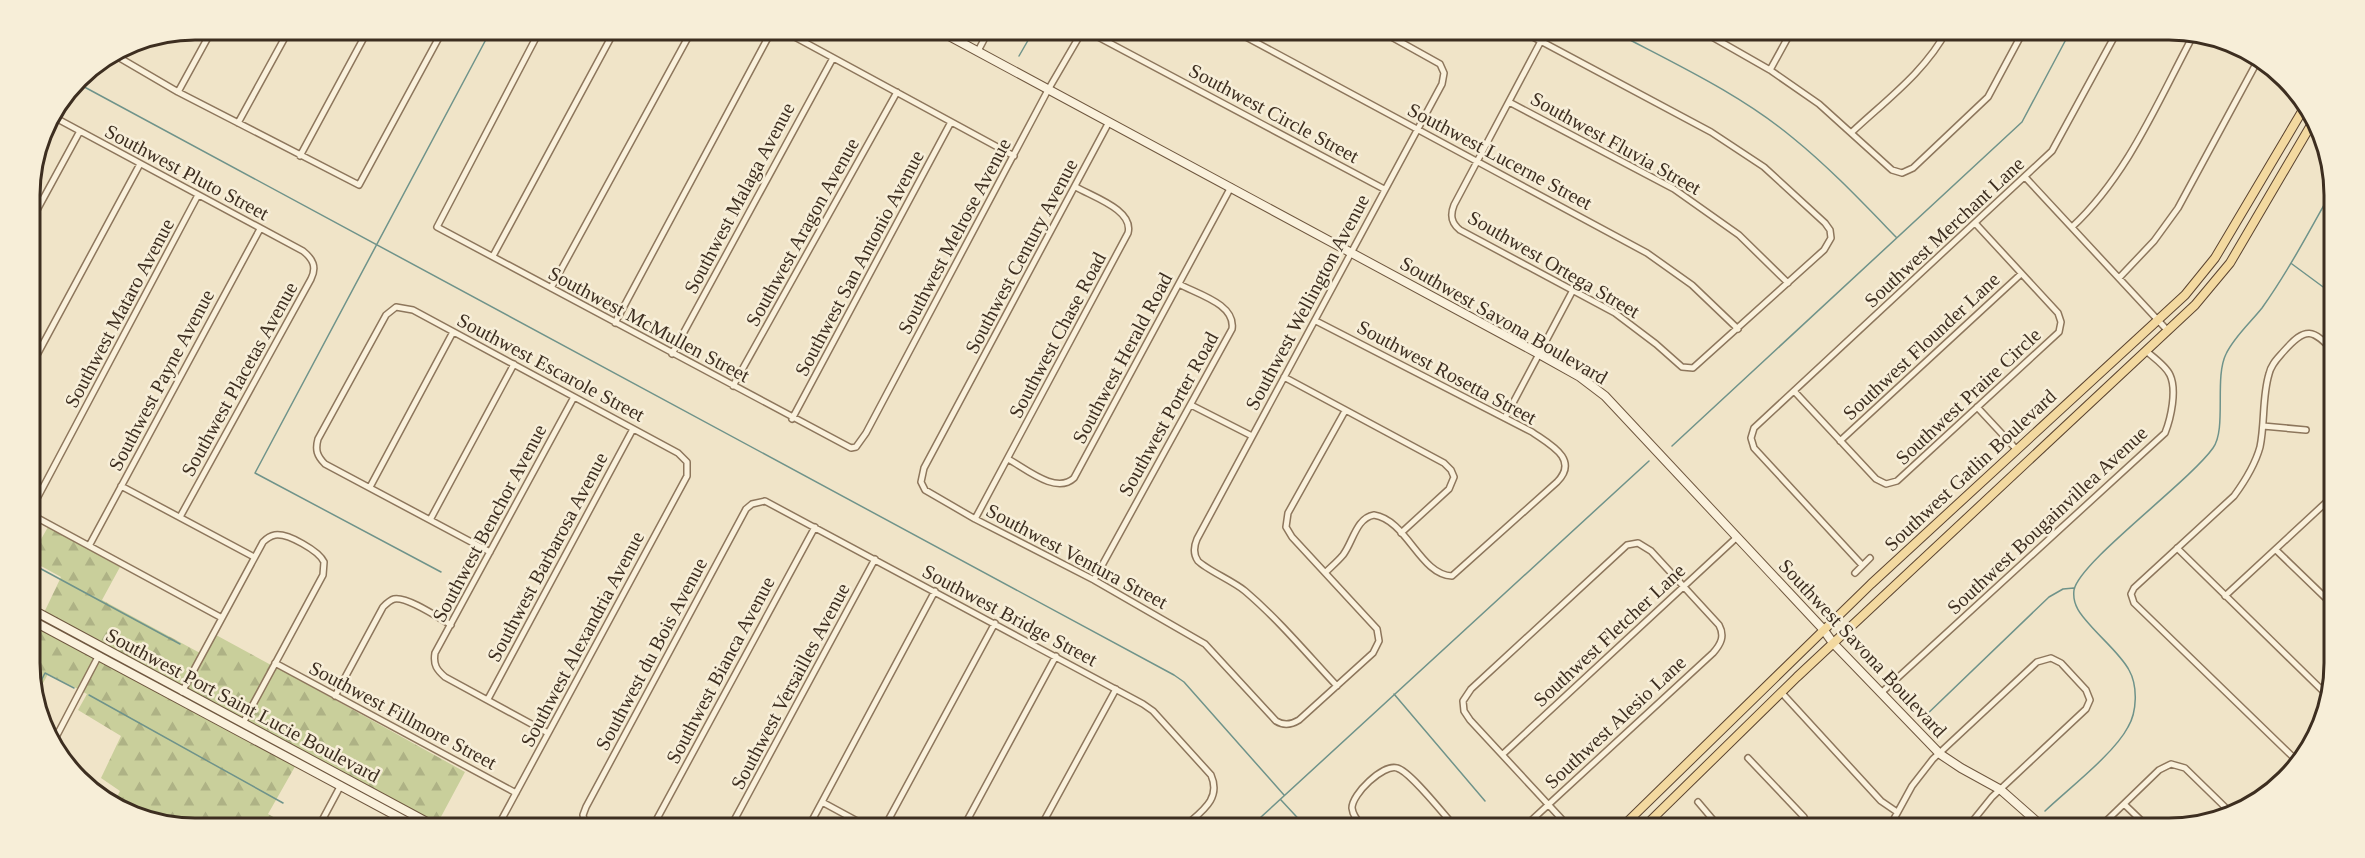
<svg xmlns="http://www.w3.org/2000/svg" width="2365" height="858" viewBox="0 0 2365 858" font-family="Georgia,serif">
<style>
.forest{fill:url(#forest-firs)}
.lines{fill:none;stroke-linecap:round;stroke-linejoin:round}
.stream{stroke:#6f938a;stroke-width:1.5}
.street-casing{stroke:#8d765c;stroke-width:8}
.secondary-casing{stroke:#6f573f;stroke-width:10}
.primary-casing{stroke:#5b4430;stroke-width:10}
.street{stroke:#faf1dc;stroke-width:5}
.secondary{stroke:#faf1dc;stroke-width:8}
.primary{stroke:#f3d9a0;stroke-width:8}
.labels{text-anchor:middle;stroke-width:5;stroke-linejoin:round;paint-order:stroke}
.street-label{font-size:20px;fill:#3d2e20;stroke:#f7eed8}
.rim{fill:none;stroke:#3d2e20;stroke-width:3}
</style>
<defs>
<pattern id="forest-firs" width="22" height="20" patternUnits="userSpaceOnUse" patternTransform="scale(1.5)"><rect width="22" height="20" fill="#c9cf9b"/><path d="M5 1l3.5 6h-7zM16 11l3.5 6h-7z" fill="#aeb285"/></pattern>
</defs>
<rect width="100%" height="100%" fill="#f0e4c8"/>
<!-- forest -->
<path class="forest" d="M48,527L120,567L102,600L200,653L180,691L42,617L61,577L32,561V555Z
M38,624L98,653L78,689L48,674L35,698L33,694V631Z
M216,635L271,665L239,723L185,694Z
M103,655L297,763L268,814L277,819L271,828H196L143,819L115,801L120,791L101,778L121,736L78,710L87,694L83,692Z
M276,667L465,772L435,828L244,725Z"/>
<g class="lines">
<!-- stream -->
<path class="stream" d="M1611,30C1673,63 1739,93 1793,138C1830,168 1863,203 1896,237
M1019,56L1034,30
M77,83L1174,675L1184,682L1284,795
M2292,264L2334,295
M1672,446L2022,122L2071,30
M32,564L180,644
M441,572L255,473L491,30
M1394,694L1485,801
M34,695L45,673L74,688
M89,695L283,803
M1922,719L2049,597L2063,589L2074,588
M1281,800L1307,828
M2045,811C2068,789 2114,754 2128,727C2137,712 2138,686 2129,670C2121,655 2102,639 2090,625C2081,615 2072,605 2074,590C2079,562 2189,482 2213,448C2227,429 2214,378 2226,354C2234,337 2250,323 2262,308C2289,270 2311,228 2334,187
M1249,828L1649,461"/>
<!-- street casing -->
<g class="street-casing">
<path id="street" d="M540,30L437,227L851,448L856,447L866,433L1048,90L1083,30
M782,30L1014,156
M1085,30L1384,189
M1233,30L1647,253L1692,285L1738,329
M1520,30L1711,132L1764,167L1825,223L1830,230L1831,238L1824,250L1693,368L1682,367L1656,344L1615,313L1460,230C1451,223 1450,215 1454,205L1541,41
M1700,30L1770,70L1819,104L1892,170L1902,173L1913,168L1988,97L2024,30
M978,51L989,30
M113,54L178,92L359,185L443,30
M1770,70L1792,30
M178,92L212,30
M1509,102L1674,189L1739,235L1788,283
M52,116L303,251C313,259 317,267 311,279L180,517
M1109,122L924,468L921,482L925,490L975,519L1094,580L1205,644L1276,721C1284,726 1291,725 1299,720L1373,653L1379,641L1377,629L1292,537L1286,527L1288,513L1345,411
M238,123L289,30
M1852,132C1885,101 1926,71 1947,30
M300,156L368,30
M2025,177L2168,331
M31,221L80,131
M2072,227C2128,175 2158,101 2194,34
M493,256L615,30
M2119,278L2154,241L2178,208L2257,62
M551,288L692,30
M1316,321L1532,432C1549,444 1580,459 1557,482L1452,576C1420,575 1407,520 1374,515C1356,518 1353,542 1343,555C1338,561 1331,567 1326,572
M615,323L772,30
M672,354L833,58
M31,366L140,164
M1284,377L1444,463L1451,470L1454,477L1449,489L1401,533
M733,386L897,92
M1794,391L1876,479L1886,484L1897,481L2059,332L2061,322L2058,313L1975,223
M1191,405L1252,436
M1977,407L2017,450
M1505,418L1573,290
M792,419L951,122
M2263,426L2306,430
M1840,441L2021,274
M1008,459C1025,468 1056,495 1074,478L1231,187
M121,486L254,557
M370,487L453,332
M2327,503L2335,511
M32,508L198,195
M32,515L222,618
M975,519L1128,233C1134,210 1093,197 1076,187
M430,520L514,364
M89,546L260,229
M2177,548L2329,697
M2276,550L2335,607
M490,552L325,464C317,456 315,450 318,439L386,315L396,307L413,310L678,453L687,462V476L497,828
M1862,565L1754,448L1751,438L1754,428L2052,151L2118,30
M1855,573L1870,558
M1094,580L1232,329C1236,304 1197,294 1179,284
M2225,596L2334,495
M275,663L516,793
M1337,686C1307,654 1279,620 1245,591C1233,581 1207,570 1198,561C1193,554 1194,546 1197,539L1442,84L1444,73L1440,64L1379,30
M182,692L263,542C266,539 270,536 275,535C288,533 319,551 324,562L323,575L243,723
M1781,692L1881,801L1897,812
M1881,693L2165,433C2171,418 2177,390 2170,375C2166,366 2153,357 2146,351
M335,696L383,607C386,604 390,600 394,599C407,596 439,618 451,625
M488,699L633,429
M548,733L445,677C437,670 433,665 435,653L574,397
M55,739L99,655
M1503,754L1736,538
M1748,758L1804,817L1808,828
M2295,759L2134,603L2131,594L2134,588L2234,496C2245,481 2255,465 2260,447C2265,423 2262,397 2269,374C2271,364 2278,358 2284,351C2306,326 2313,329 2334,352
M822,802L870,828
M1698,802L1720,828
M2124,804L2149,828
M318,828L341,785
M586,828L583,815L586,807L746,509L752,504L765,501L1143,704L1153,711L1211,775C1222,800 1200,812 1183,828
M652,828L815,527
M730,828L875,559
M808,828L935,591
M884,828L995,623
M963,828L1056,656
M1040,828L1116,689
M1364,828C1359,822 1353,817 1352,808C1352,794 1383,764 1397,768C1410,771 1445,816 1456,828
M1523,828L1548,805L1713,653C1721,644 1725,636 1719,625L1651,551L1638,543L1627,545L1471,689L1463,701L1464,711L1470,720L1570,828
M1889,828L1912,786L1933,759L2037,662L2051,658L2061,663L2086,690L2090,700L2086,709L1992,797L1967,828
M2099,828L2159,770L2171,764L2185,768L2228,810"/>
</g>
<!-- secondary casing -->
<g class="secondary-casing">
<path id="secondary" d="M938,30L1539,354L1580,377L1605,396L1823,629L1833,643L1940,754L1961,768L2001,790L2044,828
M33,610L438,828
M33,621L419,828"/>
</g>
<!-- primary casing -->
<g class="primary-casing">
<path id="primary" d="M1621,828L1871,584L2185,295L2215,258L2304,108
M1643,828L1797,677L2195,305L2230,263L2311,125"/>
</g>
<!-- street -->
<use href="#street" class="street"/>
<!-- secondary -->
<use href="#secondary" class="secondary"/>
<!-- primary -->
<use href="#primary" class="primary"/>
</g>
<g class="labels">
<!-- street labels -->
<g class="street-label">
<text transform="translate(1274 113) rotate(28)" y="7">Southwest Circle Street</text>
<text transform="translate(1616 143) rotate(29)" y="7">Southwest Fluvia Street</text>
<text transform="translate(1500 156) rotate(28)" y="7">Southwest Lucerne Street</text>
<text transform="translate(187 172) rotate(28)" y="7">Southwest Pluto Street</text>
<text transform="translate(739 198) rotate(-62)" y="7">Southwest Malaga Avenue</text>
<text transform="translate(802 232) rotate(-61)" y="7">Southwest Aragon Avenue</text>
<text transform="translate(1944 232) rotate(-43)" y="7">Southwest Merchant Lane</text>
<text transform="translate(954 236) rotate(-62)" y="7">Southwest Melrose Avenue</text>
<text transform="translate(1021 256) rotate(-62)" y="7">Southwest Century Avenue</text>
<text transform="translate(859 263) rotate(-62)" y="7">Southwest San Antonio Avenue</text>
<text transform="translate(1554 264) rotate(30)" y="7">Southwest Ortega Street</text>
<text transform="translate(1307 302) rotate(-62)" y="7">Southwest Wellington Avenue</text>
<text transform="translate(119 313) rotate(-62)" y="7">Southwest Mataro Avenue</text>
<text transform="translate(1504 320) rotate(30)" y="7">Southwest Savona Boulevard</text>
<text transform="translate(649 324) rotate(28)" y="7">Southwest McMullen Street</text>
<text transform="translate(1057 335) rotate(-62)" y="7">Southwest Chase Road</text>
<text transform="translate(1921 346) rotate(-43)" y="7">Southwest Flounder Lane</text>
<text transform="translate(1122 358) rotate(-62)" y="7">Southwest Herald Road</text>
<text transform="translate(551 367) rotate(28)" y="7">Southwest Escarole Street</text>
<text transform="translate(1447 372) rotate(28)" y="7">Southwest Rosetta Street</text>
<text transform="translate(239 379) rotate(-61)" y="7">Southwest Placetas Avenue</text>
<text transform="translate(161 380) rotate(-62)" y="7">Southwest Payne Avenue</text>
<text transform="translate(1968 396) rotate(-43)" y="7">Southwest Praire Circle</text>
<text transform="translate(1168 414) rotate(-61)" y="7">Southwest Porter Road</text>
<text transform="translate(1970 470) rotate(-43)" y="7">Southwest Gatlin Boulevard</text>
<text transform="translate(2047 520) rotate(-43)" y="7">Southwest Bougainvillea Avenue</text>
<text transform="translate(489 523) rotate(-62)" y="7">Southwest Benchor Avenue</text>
<text transform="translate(1077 556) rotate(28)" y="7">Southwest Ventura Street</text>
<text transform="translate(547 557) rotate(-62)" y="7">Southwest Barbarosa Avenue</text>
<text transform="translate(1010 615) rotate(28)" y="7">Southwest Bridge Street</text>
<text transform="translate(1609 635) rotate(-43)" y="7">Southwest Fletcher Lane</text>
<text transform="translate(582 639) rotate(-62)" y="7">Southwest Alexandria Avenue</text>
<text transform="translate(1863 648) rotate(47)" y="7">Southwest Savona Boulevard</text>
<text transform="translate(651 654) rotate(-62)" y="7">Southwest du Bois Avenue</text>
<text transform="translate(720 670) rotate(-62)" y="7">Southwest Bianca Avenue</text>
<text transform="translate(790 686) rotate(-62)" y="7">Southwest Versailles Avenue</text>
<text transform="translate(243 705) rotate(28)" y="7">Southwest Port Saint Lucie Boulevard</text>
<text transform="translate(403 715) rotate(28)" y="7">Southwest Fillmore Street</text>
<text transform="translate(1615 722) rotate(-43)" y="7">Southwest Alesio Lane</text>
</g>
</g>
<!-- crop -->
<path d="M0 0H2365V858H0ZM195 40H2169A155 155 0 0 1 2324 195V663A155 155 0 0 1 2169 818H195A155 155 0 0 1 40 663V195A155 155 0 0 1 195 40Z" fill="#f7eed8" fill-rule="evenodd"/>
<path class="rim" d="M195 40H2169A155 155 0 0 1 2324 195V663A155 155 0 0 1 2169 818H195A155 155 0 0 1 40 663V195A155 155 0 0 1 195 40Z"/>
</svg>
